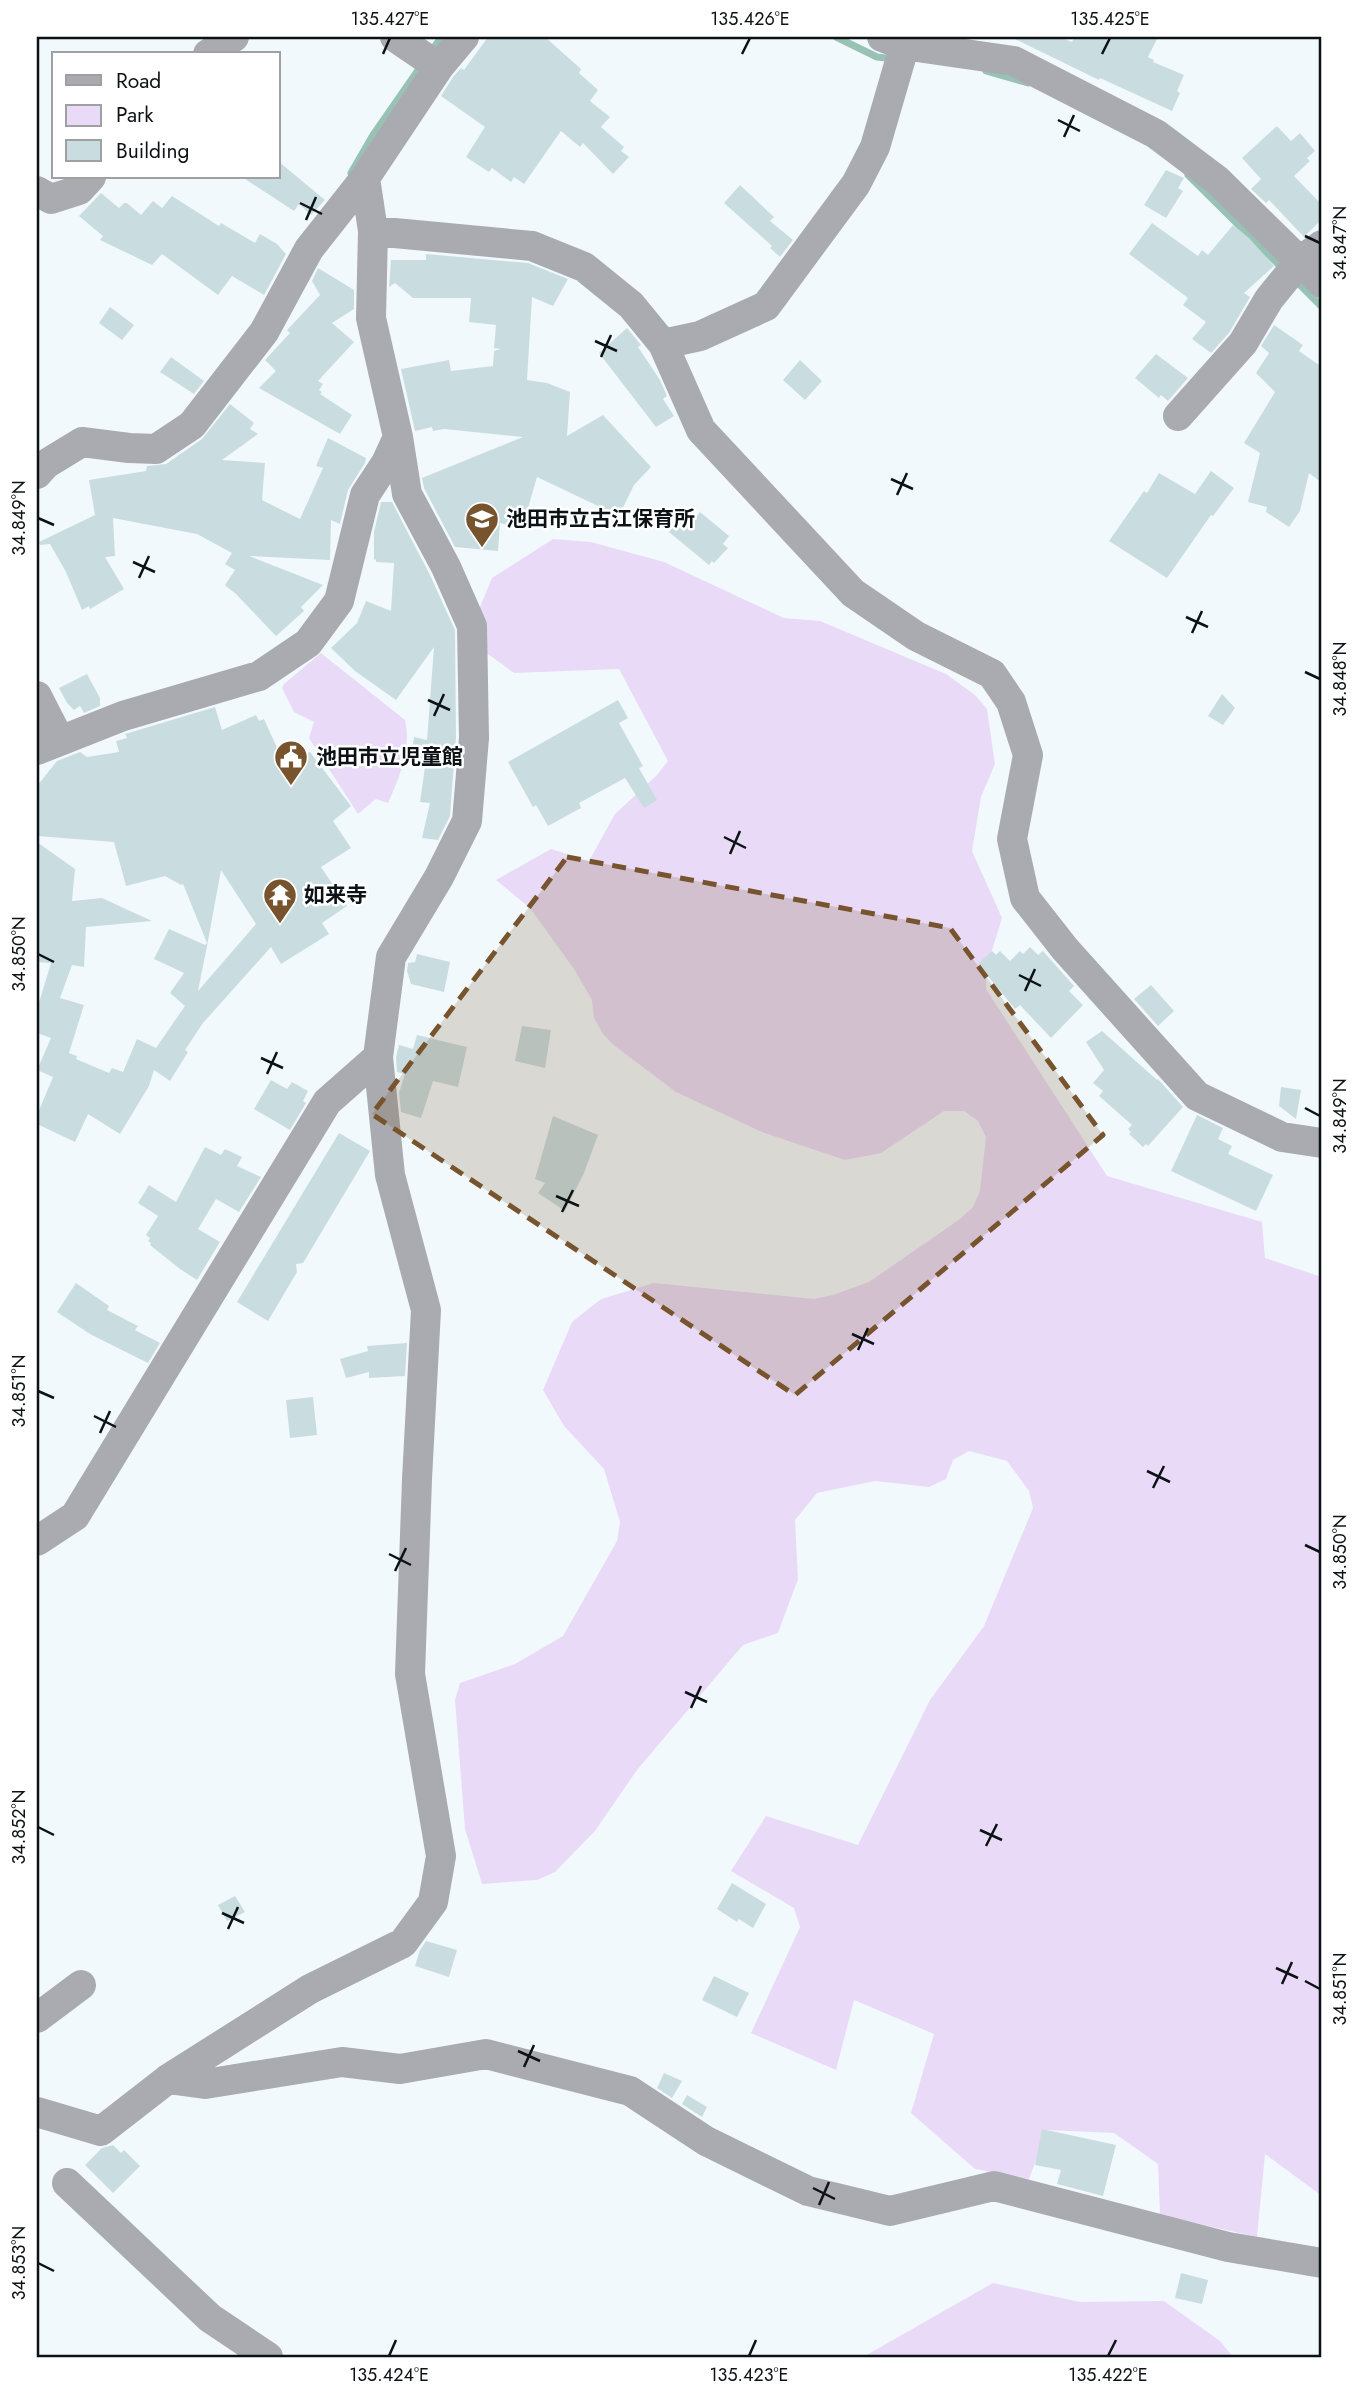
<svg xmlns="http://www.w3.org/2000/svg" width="1359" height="2394" viewBox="0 0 1359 2394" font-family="Jost,'Noto Sans JP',sans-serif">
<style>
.green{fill:#e9dbf7}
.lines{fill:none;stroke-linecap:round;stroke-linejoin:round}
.stream{stroke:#98c2b3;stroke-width:7}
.building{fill:#c9dde0;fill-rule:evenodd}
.minor{stroke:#a9abb1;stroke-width:30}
.marked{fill:#77542d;fill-opacity:0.2;stroke:#77542d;stroke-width:5;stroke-dasharray:14 9;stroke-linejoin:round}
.ticks{fill:none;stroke:#0c1215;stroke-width:2.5}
.labels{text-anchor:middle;stroke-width:5;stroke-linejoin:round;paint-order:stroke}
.poi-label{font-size:21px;font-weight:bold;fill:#0c1215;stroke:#fff;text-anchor:start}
.neatline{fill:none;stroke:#0c1215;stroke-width:2.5}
.ticks-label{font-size:18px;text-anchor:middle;fill:#0c1215}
</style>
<rect width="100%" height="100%" fill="#f2f9fd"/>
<!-- green -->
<path class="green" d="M553,539L591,542L664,562L784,618L820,621L946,674L975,695L987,709L995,764L981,797L972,851L1002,918L986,970V989L1107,1176L1262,1222L1265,1258L1322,1277V2196L1265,2154L1257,2237L1160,2215L1158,2164L1114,2133L1047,2130L1029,2179L975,2169L911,2113L934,2034L854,2000L836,2070L751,2033L800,1927L794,1908L731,1871L766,1816L858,1845L930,1700L984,1626L1033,1508L1029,1491L1007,1461L969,1451L953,1460L946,1479L929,1487L875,1481L817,1493L795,1520L798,1579L778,1633L743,1645L637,1770L595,1831L555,1872L537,1880L482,1884L465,1829L455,1700L460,1683L515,1664L563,1636L617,1541L620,1522L604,1469L564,1426L543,1390L572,1322L601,1299L654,1283L814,1299L833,1295L869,1282L960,1219L973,1207L980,1191L986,1137L978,1121L964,1111H944L881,1153L845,1160L762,1132L676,1092L615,1046L603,1034L594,1018L592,1000L574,969L530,908L496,880L551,849L589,861L615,814L657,775L668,761L619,669L514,673L485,652L472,626L492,578Z
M321,653L405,720C412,747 399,779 388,803L376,799L358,814L309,738L314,722L294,712L282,688L284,684Z
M993,2283L1080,2302L1164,2301L1220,2341L1233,2357H863Z"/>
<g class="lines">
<!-- stream -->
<path class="stream" d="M836,37L877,57L894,59
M430,54L441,37
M986,71L1028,83
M351,173L373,135L423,63
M1188,175L1284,270
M1293,278L1322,307"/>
</g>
<!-- building -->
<path class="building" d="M488,37H545L581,69L579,73L598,90L590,101L610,117L601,127L624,147L621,151L629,157L613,174L583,143L580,147L561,131L524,184L514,177L511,182L492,168L489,172L466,157L485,127L441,96L453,77L461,68L464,70Z
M1011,37H1060L1072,42L1075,37H1158L1148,57L1154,60L1153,62L1184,75L1177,91L1180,93L1172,111L1100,78L1099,80Z
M1277,126L1291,141L1300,133L1315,151L1307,158L1310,161L1294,176L1322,205V219L1304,237L1269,200L1266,203L1251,189L1261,179L1242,158Z
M278,161L325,200L311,215L299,204L294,211L242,177H278Z
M1166,170L1184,178L1178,188L1183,191L1166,218L1144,205Z
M740,185L774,217L770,221L793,240L780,257L770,248L772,246L724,203Z
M101,193L119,208L124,203H127L141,215L153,201L162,208L172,196L219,226L221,223L255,243L260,234L277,244L286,254L264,295L232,276L218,295L162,254L152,265L100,240L103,236L79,216Z
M1152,223L1198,256L1202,250L1208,255L1233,225L1249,238L1274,266L1244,293L1250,297L1229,333L1211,353L1192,339L1206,322L1183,305L1188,298L1129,254Z
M426,254L528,263L568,279L553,306L532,297L527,380L547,383L570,392L567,436L603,415L651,467L634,485L619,516L537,477L522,529L500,523L498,551L455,547L424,488L422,478L523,437L444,429L433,431L432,427L415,431L401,369L449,360L451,371L493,366L494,351L501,349L494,348L496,325L469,322L471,298H413L395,283L389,287L391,260H426Z
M318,268L354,290V309L332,323L354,342L318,381L323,384L319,390L322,392L320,394L352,415L340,434L259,388L276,371L265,360L290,333L287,330L320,295L312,281Z
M110,307L134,325L122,340L99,323Z
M1274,325L1303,345L1299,351L1322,367V483L1309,473L1300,511L1289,527L1266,512L1267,507L1248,502L1260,453L1244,443L1275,392L1256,373L1269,353L1261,346Z
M627,328L641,345L638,347L660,380L667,396L663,399L674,416L656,427L599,353Z
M1156,354L1188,378L1168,401L1161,395L1159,398L1135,378Z
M171,357L204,381L194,394L160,372Z
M800,360L822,381L805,400L783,380Z
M230,404L254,423L250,429L258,434L222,460L265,463L262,500L300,519L323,468L316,466L328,438L366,458L365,463L348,490L340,524L331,520L330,560L249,556L323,585L301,607L304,611L276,636L236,594L227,587L225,585L235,570L225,564L232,553L197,534L113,518L115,556L105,557L124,589L90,609L89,606L82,610L66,572L50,544L40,545L39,542L95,515L89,480L146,471L147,466L166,464L202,439Z
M1211,471L1234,488L1213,516L1211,515L1167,578L1109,541L1144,491L1147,493L1159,473L1195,494Z
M381,502H392L430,575L455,630L456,737L450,816L438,840L422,838L430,803L420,802L425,767L410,764L414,737L427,740L434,647L396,700L355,671L331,648L357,623L366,601L391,611L394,563L376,562V559L374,560V532Z
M687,510L696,517L700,512L729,536L723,544L728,548L714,563L712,561L709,565L669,532Z
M87,674L100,698V706L84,713L80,706L74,710L67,703L59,688Z
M1222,694L1235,708L1223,725L1208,716Z
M618,700L628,718L619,723L643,766L639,768L657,800L644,808L625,778L579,803L581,808L548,826L536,805L533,807L508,762Z
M215,707L222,730L256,715L259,721L264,719L284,763L310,752L351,806L333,821L351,848L321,867L347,906L322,923L329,934L281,964L271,947L203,1023L185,1050L188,1052L170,1081L154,1070L149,1086L120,1134L88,1114L75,1142L37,1124V1115L53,1077L37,1070L51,1038L37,1033V1009L51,963L37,962V842L75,869L72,901L102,898L152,921L86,927L84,967L72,965L60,998L84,1005L69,1053L77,1056L76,1059L109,1073L112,1068L123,1072L137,1039L156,1048L185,1006L170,993L184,973L154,959L169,929L205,945L207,943L183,884L181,885L165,876L126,886L114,842L37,836V786L57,761L80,752L87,757L119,752L116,741L127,738L125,734ZM221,870L256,924L198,991L208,941Z
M1030,947L1038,955L1043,951L1074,986L1069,991L1083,1005L1051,1038L1020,1005L1015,1009L978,964L992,951L996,955L1000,951L1010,961L1020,951L1023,954Z
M417,954L450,962L444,992L411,984L407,971L408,963L415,962Z
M1151,985L1174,1011L1158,1026L1134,999Z
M522,1026L551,1030L545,1068L515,1061Z
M1102,1031L1157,1080L1158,1079L1183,1107L1148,1146L1146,1144L1143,1147L1129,1134L1131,1132L1128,1129L1132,1125L1099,1096L1103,1091L1093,1083L1104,1070L1086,1042Z
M417,1035L467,1047L458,1087L433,1081L421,1118L401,1112L399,1093L405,1074L397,1072L396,1057L399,1045L413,1049Z
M271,1080L287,1089L292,1082L308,1091L303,1101L306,1103L290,1130L254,1109Z
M1281,1087L1301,1090L1296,1119L1279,1106Z
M1197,1115L1223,1128L1218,1139L1232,1146L1228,1154L1273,1175L1256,1211L1171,1171Z
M553,1116L598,1135L584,1173L565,1211L538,1193L545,1183L535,1179Z
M339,1133L370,1151L303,1263L296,1264L297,1272L268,1321L237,1302Z
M205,1147L221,1155L225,1149L242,1157L237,1166L261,1177L239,1212L216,1199L198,1229L220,1242L197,1280L180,1269L150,1245L151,1243L148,1241L150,1238L146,1235L158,1216L138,1203L149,1185L176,1202Z
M76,1283L109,1306L107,1310L138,1326L135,1330L160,1343L148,1363L90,1334L57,1312Z
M407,1343L405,1376L369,1378V1372L346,1378L340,1359L368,1351L367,1346Z
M313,1397L317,1435L290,1438L286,1400Z
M732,1883L766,1904L753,1928L739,1919L737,1922L717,1909Z
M235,1896L245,1912L227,1921L218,1905Z
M426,1941L457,1950L449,1977L415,1966L420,1950Z
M714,1976L749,1993L737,2017L702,2000Z
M664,2073L682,2081L672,2098L657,2088Z
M687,2095L707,2107L702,2117L682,2104Z
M1042,2129L1116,2145L1103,2196L1057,2184L1061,2170L1035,2165Z
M113,2145L121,2153L124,2150L140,2166L113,2193L85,2165L102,2148Z
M1181,2273L1208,2280L1202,2304L1175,2298Z"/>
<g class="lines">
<!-- minor -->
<path class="minor" d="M395,37L439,67
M882,37L903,45L1014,61L1156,134L1217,180L1322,283
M208,54L234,37
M37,191L51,199L79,190L91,177
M373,231L532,246L584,267L631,305L663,344L701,430L853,593L916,636L992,674L1011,702L1028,755L1012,839L1025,898L1065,949L1197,1096L1282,1137L1322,1143
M663,344L700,336L766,306L856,184L875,147L907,37
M1178,416L1243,343L1269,299L1300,261L1322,245
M37,474L46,464L82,442L129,448L156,449L192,425L264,332L309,249L365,178L439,67L464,37
M37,696L60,741
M37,750L123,716L259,676L308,643L339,601L365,495L386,463L398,437L371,318L373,231L365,178
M37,1541L75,1516L327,1102L378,1057
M37,2018L81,1985
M168,2079L310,1989L403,1943L433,1902L441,1856L410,1674L417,1479L426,1310L390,1175L378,1057L391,957L439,877L467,821L474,738L472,626L446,567L407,494L398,437
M37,2112L101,2131L168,2079L205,2084L342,2062L400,2069L486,2054L630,2091L706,2141L808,2191L890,2211L994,2186L1228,2247L1322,2263
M67,2183L210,2318L268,2357"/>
</g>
<!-- marked area -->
<path class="marked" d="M567,857L950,928L1103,1135L795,1395L372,1114Z"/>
<!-- ticks -->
<path class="ticks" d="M383,54L390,38M742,54L750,38M1102,54L1110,38M1058,120L1080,131M1064,137L1074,115M300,203L322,214M306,220L316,197M1305,236L1320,243M595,341L617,351M601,357L611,335M891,479L913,489M897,495L907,473M38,518L54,525M133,562L155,572M139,578L149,556M1186,617L1208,627M1192,633L1202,611M1305,672L1320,679M428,700L450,710M434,716L444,694M724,837L746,848M730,854L740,831M38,954L54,962M1019,975L1041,986M1025,991L1035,969M261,1058L283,1068M267,1074L277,1052M1305,1108L1320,1116M556,1196L579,1206M562,1212L573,1190M852,1334L874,1344M858,1350L868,1328M38,1391L54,1398M94,1416L116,1427M100,1433L110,1411M1147,1471L1170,1482M1153,1488L1164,1466M1305,1545L1320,1552M389,1554L411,1565M395,1571L406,1548M685,1692L707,1702M691,1708L701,1686M38,1827L54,1835M980,1830L1002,1840M986,1846L997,1824M222,1913L244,1923M228,1929L238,1907M1276,1968L1298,1978M1305,1981L1320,1989M1282,1984L1292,1962M518,2051L540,2061M524,2067L534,2045M813,2188L835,2199M819,2205L829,2182M38,2263L54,2271M389,2356L396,2340M749,2356L756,2340M1108,2356L1116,2340"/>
<!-- icons -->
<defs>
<g id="school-pin" transform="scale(1.75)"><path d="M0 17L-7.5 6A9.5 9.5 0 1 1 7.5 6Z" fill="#77542d" stroke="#fff"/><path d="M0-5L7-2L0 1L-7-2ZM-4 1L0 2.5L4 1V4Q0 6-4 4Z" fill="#fff"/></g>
<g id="civic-pin" transform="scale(1.75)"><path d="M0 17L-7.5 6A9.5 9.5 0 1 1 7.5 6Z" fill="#77542d" stroke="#fff"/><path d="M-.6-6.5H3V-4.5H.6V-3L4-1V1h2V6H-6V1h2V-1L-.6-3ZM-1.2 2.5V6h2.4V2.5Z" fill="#fff"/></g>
<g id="temple-pin" transform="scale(1.75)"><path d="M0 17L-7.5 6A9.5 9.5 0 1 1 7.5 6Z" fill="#77542d" stroke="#fff"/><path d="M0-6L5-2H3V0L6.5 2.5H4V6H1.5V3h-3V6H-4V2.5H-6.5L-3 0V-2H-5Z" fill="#fff"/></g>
</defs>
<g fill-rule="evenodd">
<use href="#school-pin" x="482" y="519"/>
<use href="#civic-pin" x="291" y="757"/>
<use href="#temple-pin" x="280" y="895"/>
</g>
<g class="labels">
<!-- poi labels -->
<g class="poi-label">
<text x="506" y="526">池田市立古江保育所</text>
<text x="316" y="764">池田市立児童館</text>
<text x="304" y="902">如来寺</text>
</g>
</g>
<!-- border -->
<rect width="1359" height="2394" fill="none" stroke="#ffffff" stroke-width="77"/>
<!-- legend -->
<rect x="52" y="52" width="228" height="126" fill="#ffffff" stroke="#9ea0a1" stroke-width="2"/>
<rect x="66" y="75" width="35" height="10" fill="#a9abb1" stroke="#9ea0a1" stroke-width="2"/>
<text x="116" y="88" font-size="21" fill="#0c1215">Road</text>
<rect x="66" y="105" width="35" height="21" fill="#e9dbf7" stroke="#9ea0a1" stroke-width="2"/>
<text x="116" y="122" font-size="21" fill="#0c1215">Park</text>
<rect x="66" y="140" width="35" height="21" fill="#c9dde0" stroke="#9ea0a1" stroke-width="2"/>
<text x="116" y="158" font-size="21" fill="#0c1215">Building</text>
<rect x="38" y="38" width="1282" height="2318" class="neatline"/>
<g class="ticks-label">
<text x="390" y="25">135.427°E</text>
<text x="750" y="25">135.426°E</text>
<text x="1110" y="25">135.425°E</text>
<text transform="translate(1340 243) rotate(-90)" y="6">34.847°N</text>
<text transform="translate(19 518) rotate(-90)" y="6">34.849°N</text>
<text transform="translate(1340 679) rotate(-90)" y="6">34.848°N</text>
<text transform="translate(19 954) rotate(-90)" y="6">34.850°N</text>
<text transform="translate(1340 1116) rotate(-90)" y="6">34.849°N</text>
<text transform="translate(19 1391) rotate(-90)" y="6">34.851°N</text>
<text transform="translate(1340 1552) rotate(-90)" y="6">34.850°N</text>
<text transform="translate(19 1827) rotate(-90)" y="6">34.852°N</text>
<text transform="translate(1340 1989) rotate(-90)" y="6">34.851°N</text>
<text transform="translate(19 2263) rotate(-90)" y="6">34.853°N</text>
<text x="389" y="2381">135.424°E</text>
<text x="749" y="2381">135.423°E</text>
<text x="1108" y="2381">135.422°E</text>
</g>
</svg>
